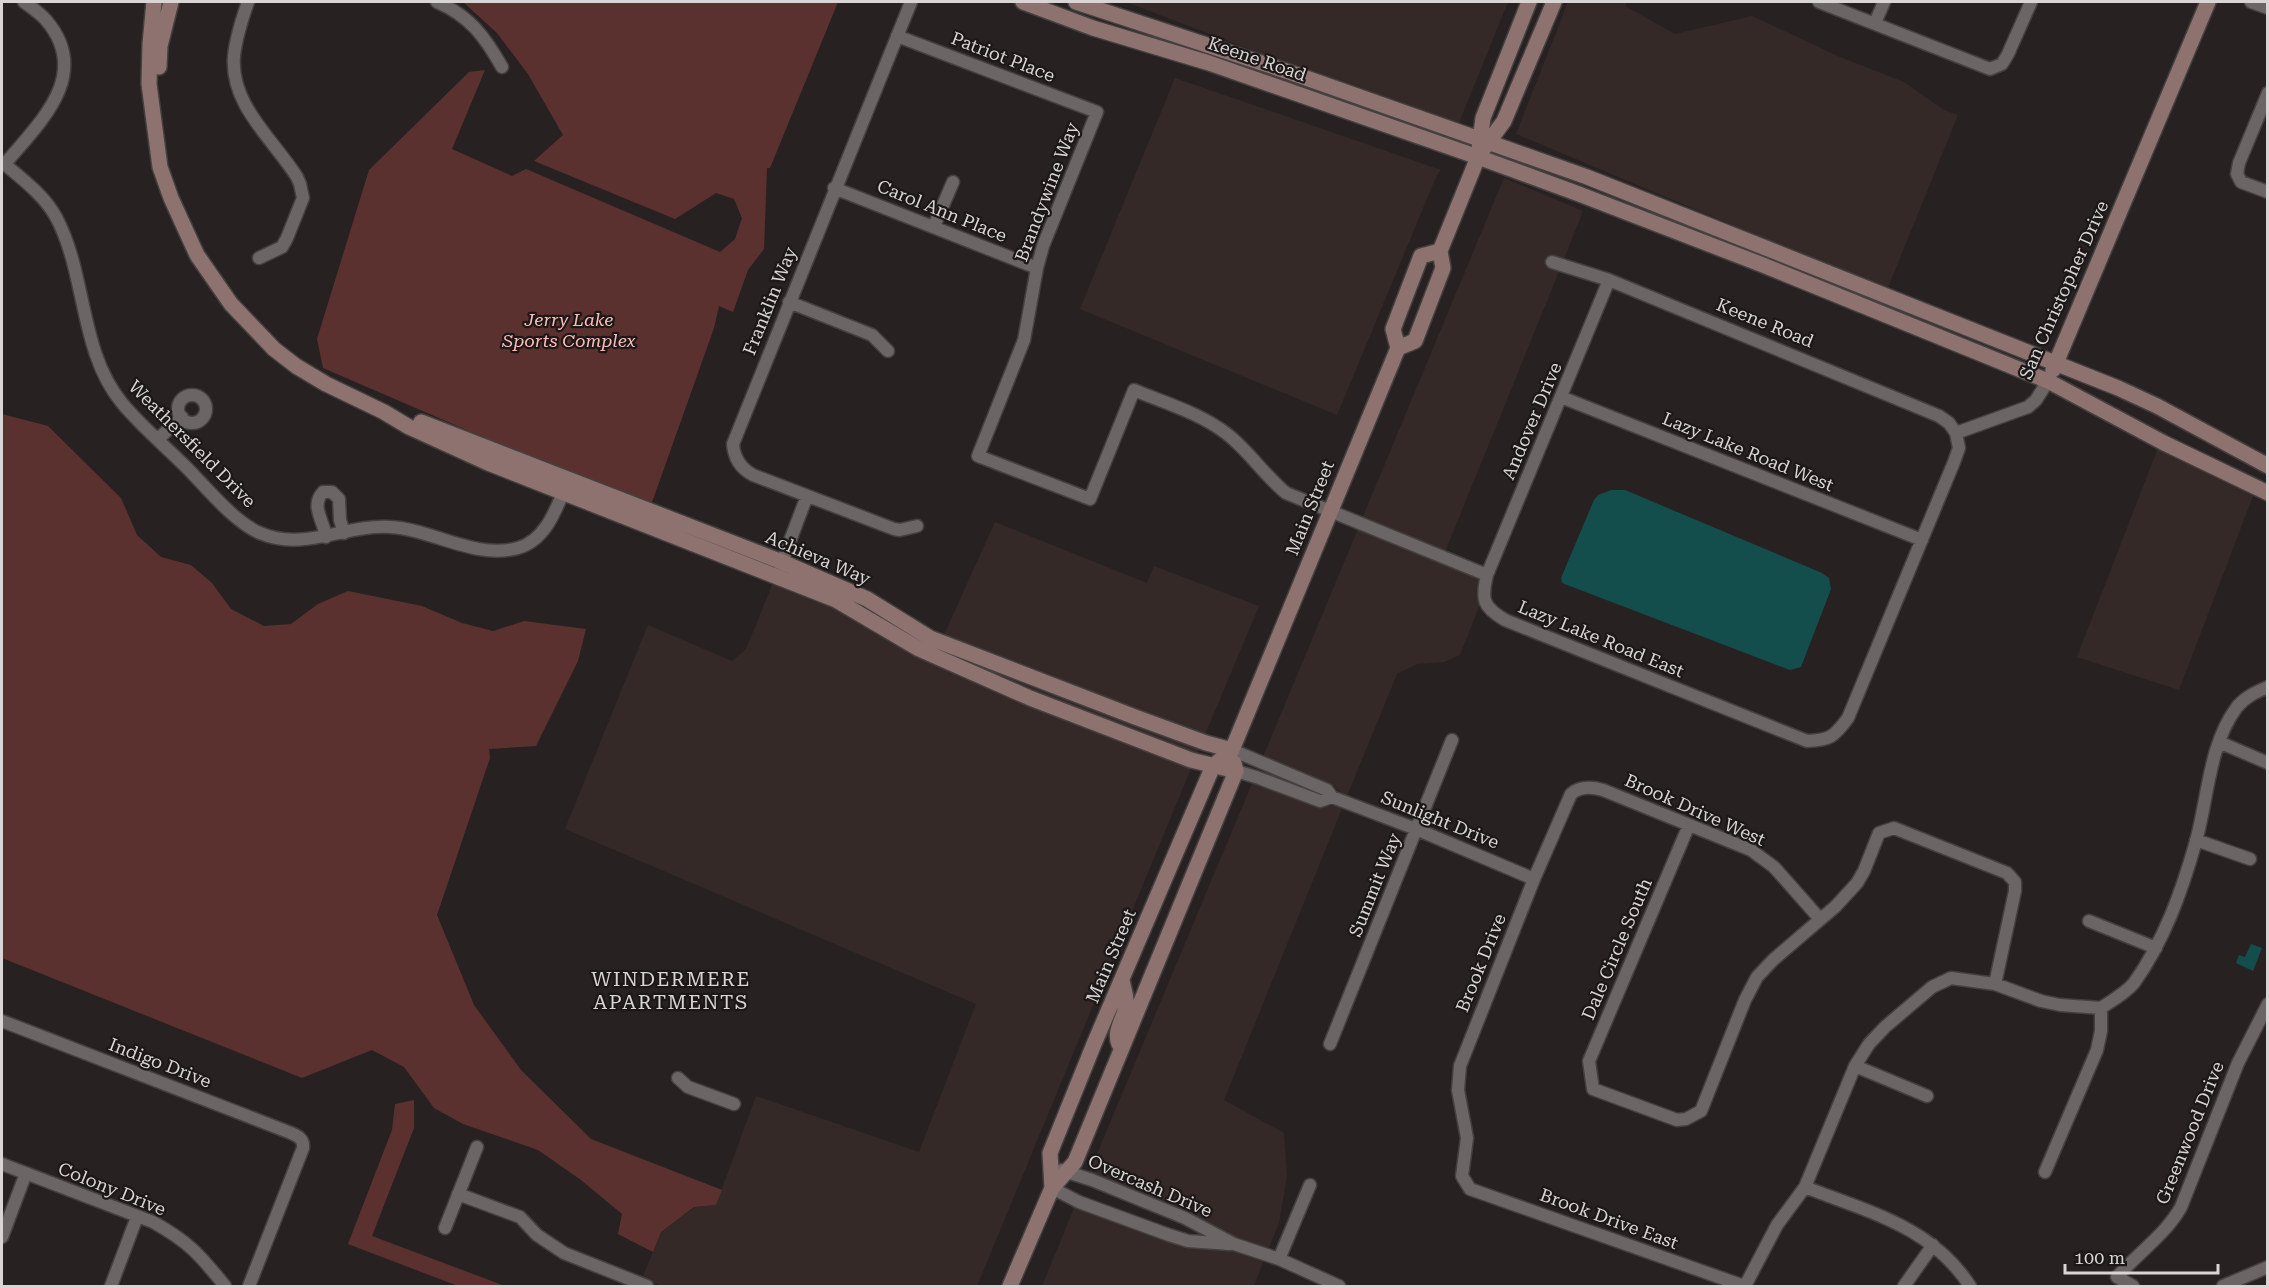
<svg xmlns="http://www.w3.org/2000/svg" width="2269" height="1288" viewBox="0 0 2269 1288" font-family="'Roboto Serif',serif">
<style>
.built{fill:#352928}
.green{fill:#5b312f}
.water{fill:#134e4d}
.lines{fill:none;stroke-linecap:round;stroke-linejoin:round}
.street-casing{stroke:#43403f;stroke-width:15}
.secondary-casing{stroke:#43403f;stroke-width:18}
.street{stroke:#6b6565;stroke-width:12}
.secondary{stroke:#8d7270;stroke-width:15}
.labels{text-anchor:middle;stroke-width:4.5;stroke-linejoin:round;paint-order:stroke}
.street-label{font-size:18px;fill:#d8d5d4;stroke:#1d1818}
.park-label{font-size:18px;font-style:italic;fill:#ffbdb8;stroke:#1d1818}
.neighbourhood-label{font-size:20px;letter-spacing:1.5px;fill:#d8d5d4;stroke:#1d1818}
</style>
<rect width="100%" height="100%" fill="#272221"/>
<!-- built -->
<path class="built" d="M1126,2H1508L1458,125L1328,79Z
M1568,2H1627L1625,6L1675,34L1752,16L1840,57L1904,82L1944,110L1958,115L1887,290L1516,134Z
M1175,78L1441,170L1436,177L1337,415L1080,309Z
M1504,178L1583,211L1564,259L1547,256L1545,266L1560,269L1445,552L1362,519Z
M2158,448L2253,496L2179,690L2077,657Z
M995,522L1147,583L1154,566L1259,606L1204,737L943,637Z
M1358,529L1480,578L1477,593L1480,604L1460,655L1444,662L1417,664L1397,674L1347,796L1329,783L1263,757Z
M786,570L1200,747L1196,756L1032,693L921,644L785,575Z
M773,583L834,605L1192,766L977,1286H662L642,1279L661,1232L695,1207L716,1205L756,1096L919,1152L976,1004L565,829L648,625L732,661L746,649Z
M1253,781L1319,806H1343L1224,1100L1284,1133L1287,1176L1279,1223L1268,1250L1236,1239L1089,1173Z
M1075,1206L1233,1249L1264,1260L1254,1286H1042Z"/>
<!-- green -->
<path class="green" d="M463,2H838L770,168H767L764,249L748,270L733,312L719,306L714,328L651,505L552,467L323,368L317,339L369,170L469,72L485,70L452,149L512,176L526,169L720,252L735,239L742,218L734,199L716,193L675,219L534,161L563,135L528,74L497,33Z
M2,414L48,426L121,498L137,535L161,557L191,565L212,583L231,609L264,626L291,624L318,604L348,591L422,606L462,623L493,631L524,621L586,629L578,661L536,746L489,749L490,758L437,915L474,1005L521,1070L591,1139L722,1190L716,1205L694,1207L661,1232L653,1252L618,1234L622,1214L581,1180L538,1150L463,1124L434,1108L404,1067L372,1050L302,1078L2,958Z
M414,1100V1128L372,1236L505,1286H458L348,1244L392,1130L395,1104Z"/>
<!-- water -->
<path class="water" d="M1611,490H1625L1822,573L1829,578L1831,589L1801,667L1790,670L1562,583L1561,578L1594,500L1598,495Z
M2251,944L2262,948L2253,971L2236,963L2239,955L2245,957Z"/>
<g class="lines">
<!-- street casing -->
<g class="street-casing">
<path id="street" d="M248,2C242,19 236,37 234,56C230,105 273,139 297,177L300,184L303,198L287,238L282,247L259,258
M437,2C470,16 485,37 502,67
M911,2L733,444C734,458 740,468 753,475L894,529L900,530L917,526
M1819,2L1990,69L2002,64L2008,54L2031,2
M2251,2L2268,8
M1875,23L1884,2
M897,36L1097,112L1043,246L1037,268L1024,340L978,456L1090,499L1134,390C1165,403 1200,413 1227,434C1249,451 1264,475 1286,493L1487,575
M2268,93L2239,163L2237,174L2241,182L2268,192
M2,162C21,178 44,195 56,217C87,275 79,351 122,403C141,426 165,446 186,467C207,488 234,522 260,533C304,552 346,524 390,527C432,529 475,560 518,548C546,540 556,509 566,486
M4,165C39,123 93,75 46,20C40,13 31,7 24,2
M834,188L1037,268
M934,226L953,182
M1552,262L1609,280L1939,416L1949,423L1956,433
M1609,280L1487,575C1481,600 1483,607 1505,620L1807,741C1830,740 1834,737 1848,718L1954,462L1959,448L1956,433L2028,407L2036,400L2048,381
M789,302L872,335L888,351
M178 409a14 14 0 1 1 28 0a14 14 0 1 1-28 0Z
M1561,397L1922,540
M158,439L182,417
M326,537C324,521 310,506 323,492H332L339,499L340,520L344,533
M779,579L782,562L807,496
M2219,742L2268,763
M1232,750L1327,790L1332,797L1416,829L1534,879
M1236,771L1256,777L1320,801L1332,797
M1689,825L1589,1061L1593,1089L1677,1120L1686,1119L1701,1111L1745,1000L1757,977L1773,960L1836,906L1857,883L1864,871L1879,833L1894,828L2007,873L2015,882V891L1995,984
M2196,840L2250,859
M2089,921L2156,948
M2,1021L291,1133C298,1136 304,1139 303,1148L249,1286
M1330,1044L1452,740
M1855,1066L1927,1096
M678,1078L688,1087L734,1104
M2,1164L153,1222C189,1242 200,1255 225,1286
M1061,1170L1092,1180L1185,1218L1234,1244L1279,1259L1339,1286
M2045,1172L2097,1050L2101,1031V1008
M1805,1187C1868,1212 1931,1226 1970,1286
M1052,1188L1079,1202L1169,1235L1188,1241L1230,1244
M458,1194L520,1217L537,1235L564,1253L647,1286
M445,1228L477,1147
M2,1237L26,1173
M1279,1259L1310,1185
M111,1286L137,1217
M1744,1286L1470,1189L1462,1176L1467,1138L1458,1090L1460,1066L1534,879L1571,794C1580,786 1592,787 1603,790L1751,850L1774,867L1820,919
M1745,1286L1777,1225L1805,1187L1855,1066L1869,1044L1885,1027L1932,987L1951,978L1995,984L2041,1001L2060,1005L2101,1008C2111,1001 2126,993 2134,983C2164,941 2182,891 2196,841C2208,798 2209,744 2237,707C2245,697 2256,692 2268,687
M1904,1286L1933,1245
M2133,1286L2117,1277C2138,1253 2166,1234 2181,1207L2238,1063L2268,1004
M2223,1286L2268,1267"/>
</g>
<!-- secondary casing -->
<g class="secondary-casing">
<path id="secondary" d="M154,2L150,44L149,84L160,167L171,198L197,255L231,304L274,349L296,366L326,384L384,412L409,427L488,463L836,600L919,649L1030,698L1191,760L1236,771
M1023,2L1093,28L1209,63L1478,157L1579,194L1763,265L2048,381L2164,443L2268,493
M1076,2L1289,72L1587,177L2118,388L2157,406L2268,466
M159,67L160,46L171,2
M1485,147L1504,121L1554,2
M1398,348L1415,341L1443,268L1440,251L1478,157L1483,118L1529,2
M2053,370L2208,2
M421,422L782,562L867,599L930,638L1135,717L1206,743L1232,750
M1119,1044C1114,1032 1122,1022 1125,1010C1128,1000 1124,990 1122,980
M1052,1188L1050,1153L1094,1044L1213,766L1232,750L1398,348L1393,329L1421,256L1440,251
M1010,1286L1052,1188L1075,1162L1236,771L1234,763"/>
</g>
<!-- street -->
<use href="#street" class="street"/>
<!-- secondary -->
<use href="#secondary" class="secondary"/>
</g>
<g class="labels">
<!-- street labels -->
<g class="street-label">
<text transform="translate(1003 57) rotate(21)" y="6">Patriot Place</text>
<text transform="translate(1257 59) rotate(19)" y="6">Keene Road</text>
<text transform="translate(1047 192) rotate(-69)" y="6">Brandywine Way</text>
<text transform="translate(942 211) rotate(22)" y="6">Carol Ann Place</text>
<text transform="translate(2064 290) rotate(-66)" y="6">San Christopher Drive</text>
<text transform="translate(770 301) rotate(-68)" y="6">Franklin Way</text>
<text transform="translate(1765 323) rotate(22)" y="6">Keene Road</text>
<text transform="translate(1532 421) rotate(-67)" y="6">Andover Drive</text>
<text transform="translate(192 444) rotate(45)" y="6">Weathersfield Drive</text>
<text transform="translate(1748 452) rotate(22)" y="6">Lazy Lake Road West</text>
<text transform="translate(1310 508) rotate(-68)" y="6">Main Street</text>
<text transform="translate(818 558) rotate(23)" y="6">Achieva Way</text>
<text transform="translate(1601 639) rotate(22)" y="6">Lazy Lake Road East</text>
<text transform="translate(1695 810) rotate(24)" y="6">Brook Drive West</text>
<text transform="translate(1440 820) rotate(22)" y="6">Sunlight Drive</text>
<text transform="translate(1375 885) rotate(-68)" y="6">Summit Way</text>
<text transform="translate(1617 949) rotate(-67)" y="6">Dale Circle South</text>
<text transform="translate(1111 956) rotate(-67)" y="6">Main Street</text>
<text transform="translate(1481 963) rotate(-68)" y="6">Brook Drive</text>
<text transform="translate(160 1063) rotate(21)" y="6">Indigo Drive</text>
<text transform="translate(2190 1133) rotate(-68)" y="6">Greenwood Drive</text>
<text transform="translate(1150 1186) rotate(23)" y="6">Overcash Drive</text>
<text transform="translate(112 1189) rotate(22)" y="6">Colony Drive</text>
<text transform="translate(1609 1219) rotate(20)" y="6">Brook Drive East</text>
</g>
<!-- park labels -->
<g class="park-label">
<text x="569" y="326">Jerry Lake<tspan x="569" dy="21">Sports Complex</tspan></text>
</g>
<!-- neighbourhood labels -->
<g class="neighbourhood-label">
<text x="671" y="986">WINDERMERE<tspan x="671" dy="23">APARTMENTS</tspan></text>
</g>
</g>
<!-- border -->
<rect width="2269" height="1288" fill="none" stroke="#d8d5d4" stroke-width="6"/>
<!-- scale -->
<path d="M2065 1264v9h153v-9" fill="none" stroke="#d8d5d4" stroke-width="3"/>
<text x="2074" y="1264" font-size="18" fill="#d8d5d4" stroke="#1d1818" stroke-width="4.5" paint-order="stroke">100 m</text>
</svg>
